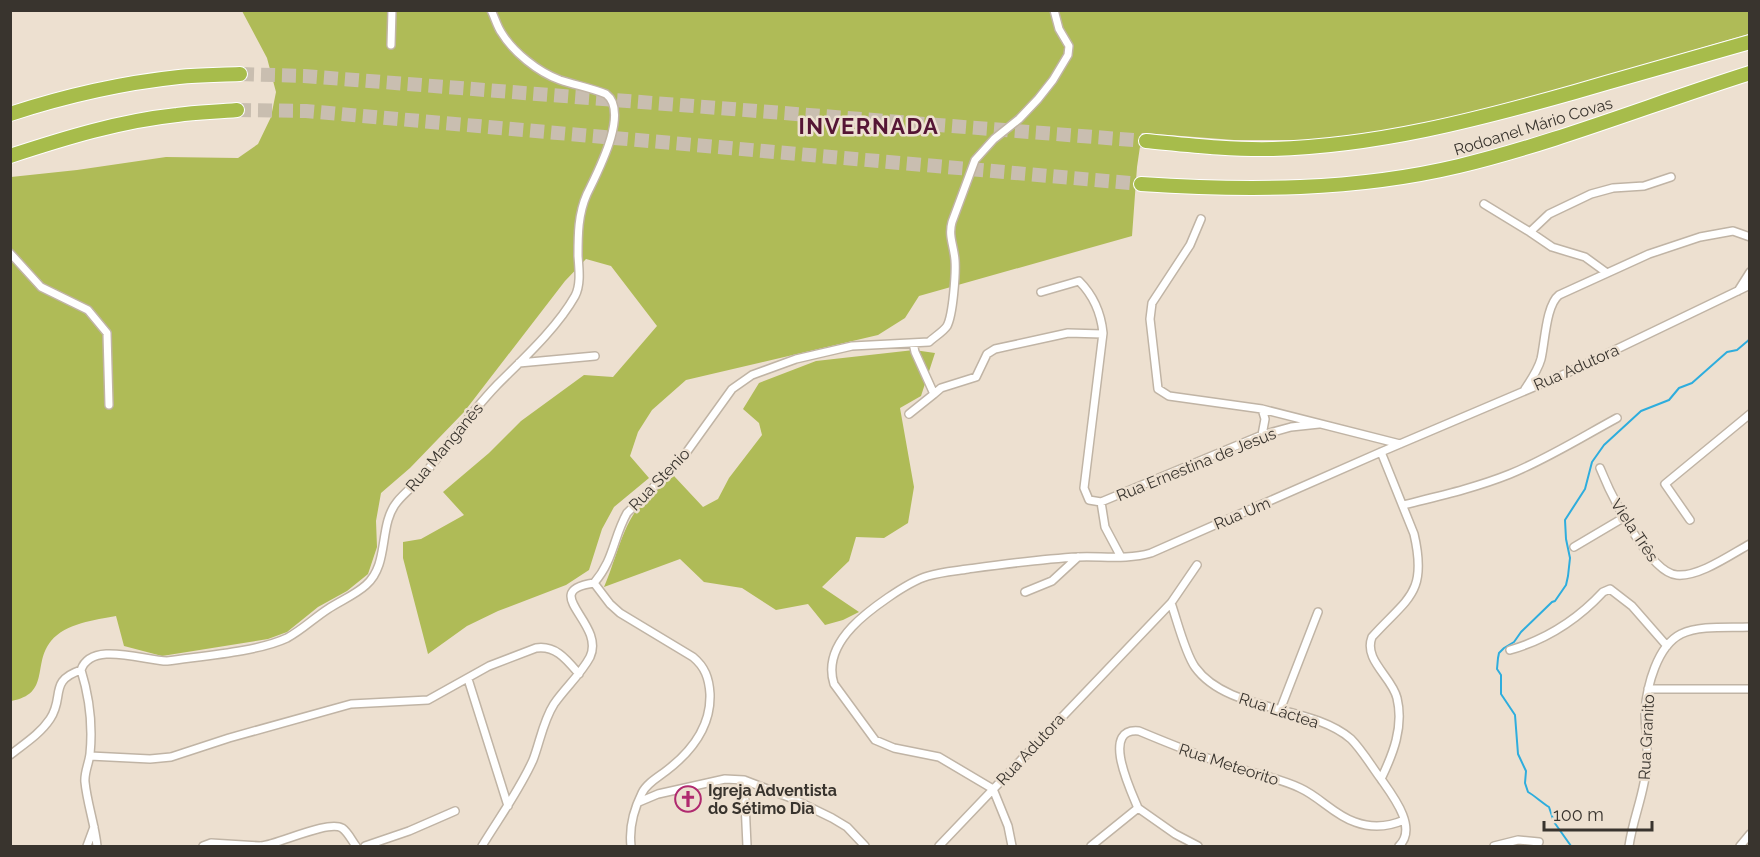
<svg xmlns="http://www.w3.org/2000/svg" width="1760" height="857" viewBox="0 0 1760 857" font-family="Raleway,sans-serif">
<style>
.forest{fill:#afbb57}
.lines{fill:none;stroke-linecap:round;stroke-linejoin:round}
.stream{stroke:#2eaddd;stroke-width:2}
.highway-tunnel{stroke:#c9beb0;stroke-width:14;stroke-dasharray:14 7;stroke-linecap:butt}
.street-casing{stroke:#c0b4a5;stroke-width:10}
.highway-casing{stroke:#fff;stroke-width:16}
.street{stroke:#fff;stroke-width:7}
.highway{stroke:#a7bc4b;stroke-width:14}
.labels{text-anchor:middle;stroke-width:5;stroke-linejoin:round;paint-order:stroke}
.street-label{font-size:16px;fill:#39342e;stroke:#ede0d0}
.poi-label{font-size:16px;font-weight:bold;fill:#39342e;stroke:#ede0d0;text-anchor:start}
.district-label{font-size:22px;font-weight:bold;letter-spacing:1.5px;fill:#551534;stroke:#ede0d0}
</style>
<rect width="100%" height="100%" fill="#ede0d0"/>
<!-- forest -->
<path class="forest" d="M242,11H1749V34L1512,103L1443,120L1366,134L1308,140H1234L1142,133L1137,167L1132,236L919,296L905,318L878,335L686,380L652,410L638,432L630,456L649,478L614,507L602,529L589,570L566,585L498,611L467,626L428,654L403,558V542L421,539L464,515L443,492L489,453L521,421L584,375L613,377L657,326L611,266L586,259L565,281L464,412L410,468L381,493L376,521L377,547L368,574L347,591L318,607L287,632L268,639L162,656L124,646L116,616C95,620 66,623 51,641C32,664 51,694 11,701V177L77,170L166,157L238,158L258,144L271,117L276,92L267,58Z
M914,350L935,353L921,396L900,408L914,487L908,523L884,538L856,537L849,561L822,587L859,612L843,620L825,625L808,604L776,610L742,588L704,582L680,559L604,587C616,560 622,526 641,504C650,493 663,485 674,476L703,507L718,499L729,478L762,435L759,423L743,409L759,383L816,361Z"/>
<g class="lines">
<!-- stream -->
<path class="stream" d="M1571,846L1554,822L1549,807C1541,802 1535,796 1528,792L1525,783L1526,771L1518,754L1515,715L1501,694V675L1497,669L1498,658L1499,653L1504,648L1514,642L1521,632L1552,602L1555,601L1566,585L1568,576L1570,558L1566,539L1565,520L1585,489L1592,462L1604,445L1641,411L1669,400L1679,388L1692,383L1727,352L1737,350L1750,339"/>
<!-- highway-tunnel -->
<path class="highway-tunnel" d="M240,74L304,76L1146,141
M237,110L306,111L1141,184"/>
<!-- street casing -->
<g class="street-casing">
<path id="street" d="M391,45L392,10
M1484,204L1530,232L1549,214L1591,194L1613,188L1644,186L1671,177
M1201,219L1190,245L1152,303L1150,319L1158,389L1169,396L1262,409L1400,444
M1530,232L1552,247L1585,257L1607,273
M10,253L41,287L88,310L107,333L109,405
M1738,291L1750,272
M1041,292L1079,281C1093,295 1101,313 1103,333L1084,488L1089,500L1101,502L1262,435L1291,427L1319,424
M519,363L595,356
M1525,389C1531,380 1538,370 1541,359C1545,342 1546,305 1559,295L1649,254L1700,237L1733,231L1750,237
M934,394L941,388L976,377L987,354L995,349L1068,333L1102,334
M909,414L934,394L915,352L913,343
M1262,435L1265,419L1262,409
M1381,452L1414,534C1428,594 1407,598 1372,637C1363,660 1392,677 1397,698C1404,727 1393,754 1381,779C1393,796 1418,828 1399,846
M1600,468C1610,493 1649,573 1677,575C1699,577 1730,555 1750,544
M1101,502L1105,527L1121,557
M1403,505C1439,496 1475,488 1510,474C1547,459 1582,437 1617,418
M1690,520L1665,484L1750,414
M1574,547L1623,518
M594,583L610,604L620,613L693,657C705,667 709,678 710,694C711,726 691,752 666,771C658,777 646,784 642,793C634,809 629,828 631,846
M1025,592L1052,581L1078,557
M1171,603C1177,620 1185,653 1195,667C1228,713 1311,704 1351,739C1362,750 1372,767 1381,779
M1510,650C1548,639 1577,620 1603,592L1610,589L1632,606L1667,646
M468,679L508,806
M1648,689H1750
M1280,710L1318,612
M10,755C24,744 40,734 50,719C65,697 48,681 81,670
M90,756L150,759L171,757L229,738L351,704L428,700L489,666L536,648C556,645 567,660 579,674
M744,780L747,846
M993,789L939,757L894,748L875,740L834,684C827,662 837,643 852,627C867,611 907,582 928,576C941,572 955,571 968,569C1005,564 1041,559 1078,557C1102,556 1127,560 1151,553L1381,452L1567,373L1750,285
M993,789L1008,826L1012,846
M639,802L658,794L725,779L744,780L791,798L832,818L847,827L865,846
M1138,808C1131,791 1100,727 1139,731C1170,744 1202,757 1234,767C1256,774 1279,778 1300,788C1320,797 1334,815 1355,822C1371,828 1388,827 1404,820
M1138,808L1175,834L1198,846
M87,846L94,827
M97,846C95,825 87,803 85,782C84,773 89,763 90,754C93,724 90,699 81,670C91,640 145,661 167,661C201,656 257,652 287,638C302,630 314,618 328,609C340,601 355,595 366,585C390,564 378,525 397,502C405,492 415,485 423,476C447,446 470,413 497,385C523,359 557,328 575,296C581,285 579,269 578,256C578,235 578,214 587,194C597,173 630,112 606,94C591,88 575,85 560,80C538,72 513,52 501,32C497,26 495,18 491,10
M203,846L211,843L260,846
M261,846C279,844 328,820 342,828C348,832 352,841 356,846
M365,846L409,831L455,811
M482,846C499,818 519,791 533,760C540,742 543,721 554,704C565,688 581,674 590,657C606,623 537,591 594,583C614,560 613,538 627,513L681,460L732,389L752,375L796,359L852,346L929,342C934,337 943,332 947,326C953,315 956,273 955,260C954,246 948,236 952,222L975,160L994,139L1019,119L1038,99L1053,80L1068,55L1069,46L1059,29L1054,10
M939,846L1171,603L1197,565
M1091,846L1138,808
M1494,846L1518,840L1539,842
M1629,846C1633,817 1646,790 1647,761C1648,744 1645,727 1645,711C1647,686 1657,646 1681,634C1701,625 1728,628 1750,627
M1740,846L1750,834"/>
</g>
<!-- highway casing -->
<g class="highway-casing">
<path id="highway" d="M10,114C65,96 122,83 179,77C199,75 220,75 240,74
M1146,141C1188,145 1230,150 1273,149C1376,146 1476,120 1575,92C1633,75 1691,59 1750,42
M10,156C65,138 120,121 177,115C197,112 217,112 237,110
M1141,184C1247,191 1354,191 1459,166C1558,142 1652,104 1750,73"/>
</g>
<!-- street -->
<use href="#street" class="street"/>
<!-- highway -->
<use href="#highway" class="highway"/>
</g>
<!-- icons -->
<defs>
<g id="church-ring" transform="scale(1.35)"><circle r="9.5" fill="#ede0d0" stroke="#b02a6f" stroke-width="1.5"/><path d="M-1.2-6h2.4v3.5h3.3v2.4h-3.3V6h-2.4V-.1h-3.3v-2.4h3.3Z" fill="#b02a6f"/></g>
</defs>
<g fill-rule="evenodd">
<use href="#church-ring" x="688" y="799"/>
</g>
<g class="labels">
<!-- street labels -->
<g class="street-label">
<text transform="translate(1533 126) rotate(-17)" y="6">Rodoanel Mário Covas</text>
<text transform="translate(1576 367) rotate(-24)" y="6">Rua Adutora</text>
<text transform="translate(444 447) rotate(-50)" y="6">Rua Manganês</text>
<text transform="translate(1196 464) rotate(-22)" y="6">Rua Ernestina de Jesus</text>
<text transform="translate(659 479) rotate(-46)" y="6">Rua Stenio</text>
<text transform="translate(1242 513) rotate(-23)" y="6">Rua Um</text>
<text transform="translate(1635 530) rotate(56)" y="6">Viela Três</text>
<text transform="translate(1279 710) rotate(18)" y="6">Rua Láctea</text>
<text transform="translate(1646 737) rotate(-87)" y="6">Rua Granito</text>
<text transform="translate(1030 749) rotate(-47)" y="6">Rua Adutora</text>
<text transform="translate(1229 764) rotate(18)" y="6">Rua Meteorito</text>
</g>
<!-- poi labels -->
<g class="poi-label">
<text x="708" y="796">Igreja Adventista<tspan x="708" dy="18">do Sétimo Dia</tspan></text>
</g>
<!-- district labels -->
<g class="district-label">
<text x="869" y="134">INVERNADA</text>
</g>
</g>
<!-- border -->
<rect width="1760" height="857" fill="none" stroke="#39342e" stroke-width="24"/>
<!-- scale -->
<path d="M1544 821v9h108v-9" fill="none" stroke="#39342e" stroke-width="3"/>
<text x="1553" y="821" font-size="18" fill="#39342e" stroke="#ede0d0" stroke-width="4.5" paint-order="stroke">100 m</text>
</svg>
